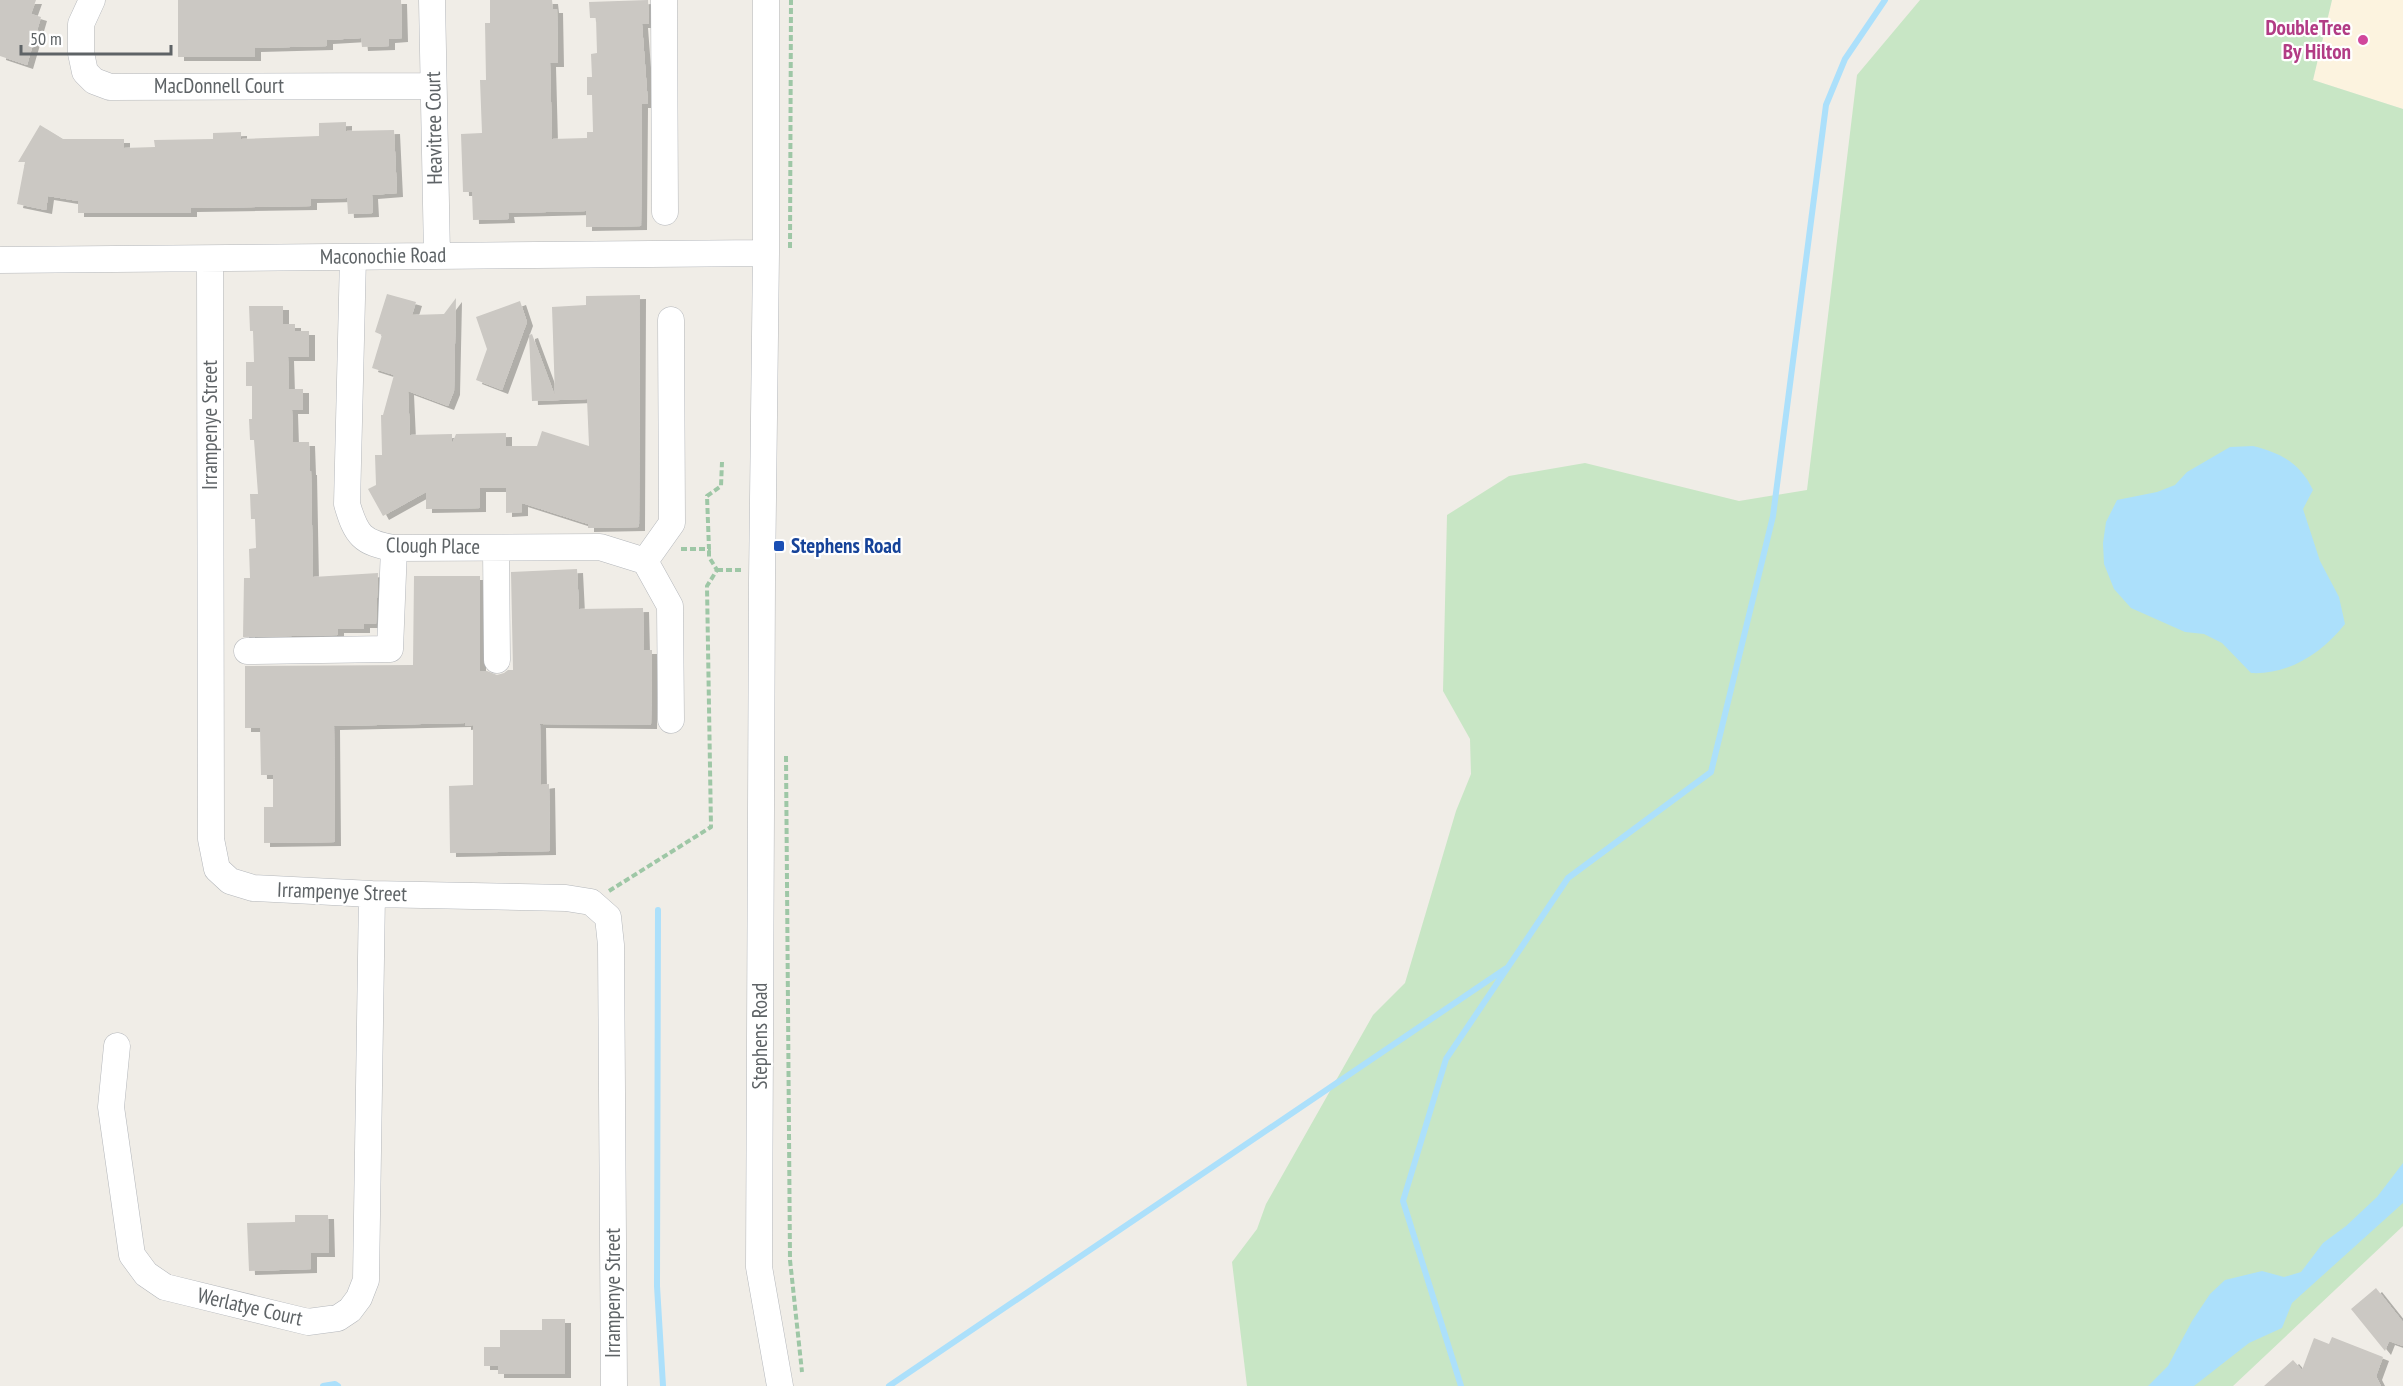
<svg xmlns="http://www.w3.org/2000/svg" width="2403" height="1386" viewBox="0 0 2403 1386" font-family="'PT Sans Narrow',sans-serif">
<style>
.commercial{fill:#fcf3df}
.green{fill:#c8e6c5}
.water{fill:#ace0fb}
.lines{fill:none;stroke-linecap:round;stroke-linejoin:round}
.stream{stroke:#ace0fb;stroke-width:6}
.building{fill:#cbc8c3;filter:url(#shadow)}
.minor-casing{stroke:#b4b7bb;stroke-width:27}
.path{stroke:#9ec7a6;stroke-width:4;stroke-dasharray:6 3;stroke-linecap:butt}
.minor{stroke:#fff;stroke-width:26}
.hotel-dot{fill:#d1479c;stroke:#fff;stroke-width:2}
.transit-dot{fill:#1a4fb4;stroke:#fff;stroke-width:2}
.labels{text-anchor:middle;stroke-width:4.5;stroke-linejoin:round;paint-order:stroke}
.hotel-label{font-size:21px;font-weight:bold;fill:#b23c85;stroke:#fff;text-anchor:end}
.street-label{font-size:21px;fill:#5e6366;stroke:#fff}
.transit-label{font-size:21px;font-weight:bold;fill:#164399;stroke:#fff;text-anchor:start}
</style>
<defs>
<filter id="shadow"><feDropShadow dx="6" dy="4" stdDeviation="0" flood-color="#0004"/></filter>
</defs>
<rect width="100%" height="100%" fill="#f0ede7"/>
<!-- commercial -->
<path class="commercial" d="M2332,0H2403V109L2313,80Z"/>
<!-- green -->
<path class="green" d="M1920,0H2332L2313,80L2403,109V1226L2233,1386H1247L1232,1262L1257,1229L1266,1204L1373,1015L1405,983L1456,811L1471,774L1470,739L1443,691L1447,515L1509,476L1585,463L1739,501L1807,490L1857,75Z"/>
<!-- water -->
<path class="water" d="M2253,446C2281,453 2300,463 2313,490L2303,509L2320,561L2339,597L2345,624C2322,653 2289,675 2251,673L2222,643L2204,634L2185,632L2131,608L2114,589L2104,564L2103,543L2106,522L2117,500L2157,492L2175,485L2187,472L2230,447Z
M2403,1163V1203L2292,1303L2282,1328L2249,1343L2194,1386H2148L2168,1366L2192,1321L2210,1294L2225,1280L2262,1271L2284,1277L2301,1272L2323,1243L2346,1226L2377,1197Z"/>
<g class="lines">
<!-- stream -->
<path class="stream" d="M658,910L657,1286L663,1386
M323,1386L335,1384L338,1386
M889,1386L1505,969
M1461,1386L1403,1201L1446,1059L1568,878L1711,772L1773,516L1826,105L1845,59L1885,0"/>
</g>
<!-- building -->
<path class="building" d="M0,0H36L31,14L41,17L27,65L0,56Z
M178,0H401L402,38L389,39V46L362,47L361,38L327,40V46L255,48V57H178Z
M490,0H552L553,9H557L558,63H550L552,139L587,138V132H593L592,95H587V77H592L591,54L597,53L596,18H590L589,2L648,0L649,24H642L648,104H642L641,226L586,227V211L508,213L509,219L473,220L472,192H463L461,134L482,133L480,80H486L485,23H490Z
M346,122V131L394,130L397,193L372,195L373,213L348,214L347,198L311,199V206L191,208V213H78V201L48,196L46,210L17,204L25,162H18L40,125L63,139H124V148L155,147L154,140L213,139V133L241,132V139L319,136V123Z
M387,294L416,302L412,315L444,314L456,298L454,391L448,406L408,391L410,435L452,434V444L456,434L506,433V446H537L542,431L589,446L587,399L532,401L529,335L532,334L555,396L552,307L586,305V296L640,295L639,527L588,528V524L522,503V512L506,513V488H480V508L426,509V492L383,516L368,489L376,485L375,455H382L381,415H383L394,375L372,368L382,335L375,332Z
M520,301L527,322L502,390L476,380L487,349L476,317Z
M249,306H283V324H295V331H309V357H288L289,389H303V410H292L293,442H309L310,471H311L313,577L378,573L376,624H364V629H338V635L243,637L244,578H250L249,549L256,548L255,519H251L250,494H258L254,440H250L249,419H252V386H246V362H254L253,331H250Z
M577,569L579,609L643,608L644,650H652L651,725L540,724L541,785L549,784L550,851L450,853L449,786L473,785V725L465,726V723L334,726L335,842L264,843V807H273V775H261L260,728H245V666L413,665L414,576H480V671H487L497,675L504,673L508,670H513L511,572Z
M295,1215H328L329,1253H311V1269L249,1271L247,1223L295,1222Z
M2376,1288L2403,1322V1346L2389,1341L2385,1351L2351,1309Z
M542,1319H565V1374H498V1366H484V1347H500V1330H542Z
M2332,1337L2383,1357L2376,1376L2381,1386H2264L2293,1360L2302,1370L2314,1338L2329,1344Z"/>
<g class="lines">
<!-- minor casing -->
<g class="minor-casing">
<path id="minor" d="M92,0L81,24V53L85,72L94,81L110,87L433,86
M432,0L437,255
M664,0L665,212
M766,0V253L762,581L759,1267L780,1386
M353,257L347,504C356,535 362,543 394,548L600,547L645,561
M0,260L766,253
M210,260L211,839L217,869L230,881L253,888L372,894L566,898L591,902L608,917L611,945L614,1386
M496,548L497,660
M645,561L672,523L671,320
M645,561L670,606L671,720
M247,651L390,649L394,548
M117,1046L111,1107L132,1255L146,1274L165,1287L308,1322L338,1318L350,1310L359,1298L366,1280L372,894"/>
</g>
<!-- path -->
<path class="path" d="M790,248L791,0
M681,549H709L707,496L721,486L722,462
M717,570H741
M786,756L790,1260L802,1372
M609,891L711,827L707,586L717,570L709,557V549"/>
<!-- minor -->
<use href="#minor" class="minor"/>
</g>
<!-- markers -->
<circle class="hotel-dot" cx="2363" cy="40" r="6"/>
<rect class="transit-dot" x="773" y="540" width="12" height="12" rx="3"/>
<g class="labels">
<!-- hotel labels -->
<g class="hotel-label">
<text x="2351" y="35">DoubleTree<tspan x="2351" dy="24">By Hilton</tspan></text>
</g>
<!-- street labels -->
<g class="street-label">
<text x="219" y="93">MacDonnell Court</text>
<text transform="translate(434 128) rotate(-91)" y="7">Heavitree Court</text>
<text transform="translate(383 256) rotate(-1)" y="7">Maconochie Road</text>
<text transform="translate(210 425) rotate(-90)" y="7">Irrampenye Street</text>
<text transform="translate(433 546) rotate(1)" y="7">Clough Place</text>
<text transform="translate(342 892) rotate(2)" y="7">Irrampenye Street</text>
<text transform="translate(760 1036) rotate(-90)" y="7">Stephens Road</text>
<text transform="translate(613 1293) rotate(-90)" y="7">Irrampenye Street</text>
<text transform="translate(250 1307) rotate(13)" y="7">Werlatye Court</text>
</g>
<!-- transit labels -->
<g class="transit-label">
<text x="791" y="553">Stephens Road</text>
</g>
</g>
<!-- scale -->
<path d="M21 45v9h150v-9" fill="none" stroke="#5e6366" stroke-width="3"/>
<text x="30" y="45" font-size="18" fill="#5e6366" stroke="#ffffff" stroke-width="4.5" paint-order="stroke">50 m</text>
</svg>
